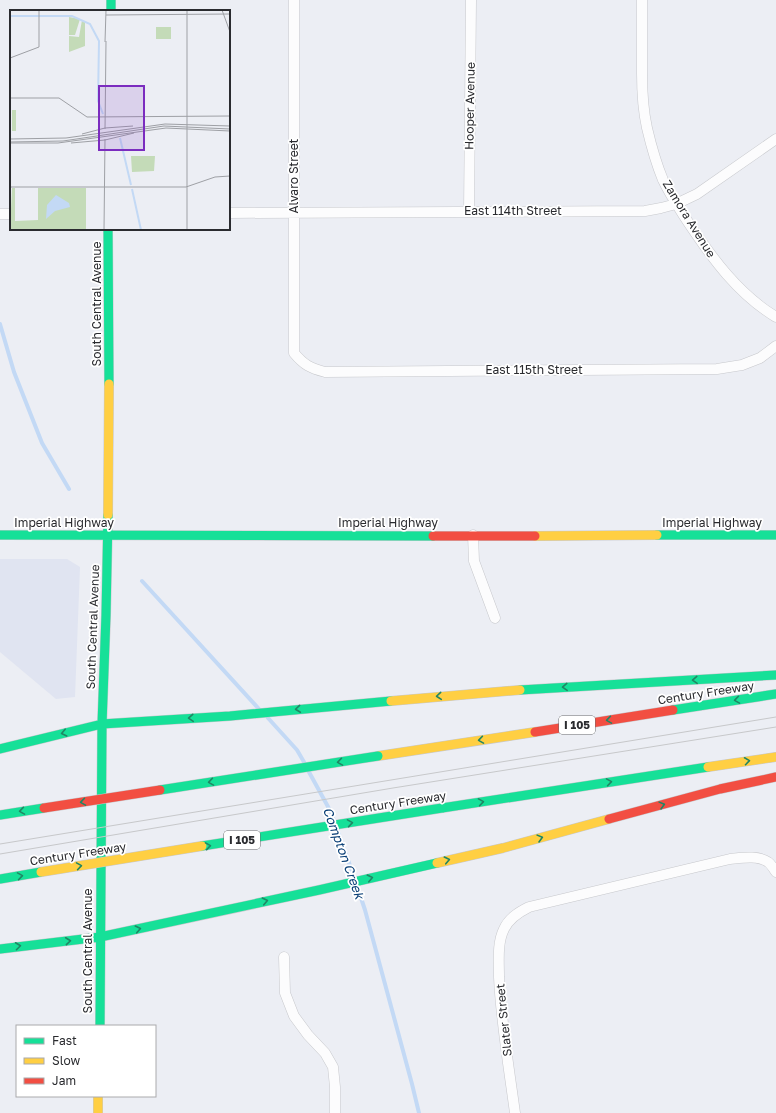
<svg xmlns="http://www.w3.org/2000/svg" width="776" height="1113" viewBox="0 0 776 1113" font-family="'Golos Text',sans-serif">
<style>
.built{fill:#e0e4f1}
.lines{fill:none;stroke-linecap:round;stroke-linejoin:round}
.stream{stroke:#c3d9f5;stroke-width:4}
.street-casing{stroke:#c7c8cc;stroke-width:11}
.fast-casing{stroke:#c7c8cc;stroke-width:10}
.slow-casing{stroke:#c7c8cc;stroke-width:10}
.jam-casing{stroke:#c7c8cc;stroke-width:10}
.street{stroke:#fcfcfd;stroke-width:10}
.fast{stroke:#16e098;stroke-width:9}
.slow{stroke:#ffcf43;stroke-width:9}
.jam{stroke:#f24e42;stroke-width:9}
.tram{stroke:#c7c8ca;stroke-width:1}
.fast-bridge-casing{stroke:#c7c8cc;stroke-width:10;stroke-linecap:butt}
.slow-bridge-casing{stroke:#c7c8cc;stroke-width:10;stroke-linecap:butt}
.jam-bridge-casing{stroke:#c7c8cc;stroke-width:10;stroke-linecap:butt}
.fast-bridge{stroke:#16e098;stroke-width:9}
.slow-bridge{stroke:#ffcf43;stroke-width:9}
.jam-bridge{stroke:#f24e42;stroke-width:9}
.oneway{stroke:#208664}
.labels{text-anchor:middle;stroke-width:3.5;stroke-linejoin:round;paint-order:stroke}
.shield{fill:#fff;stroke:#6a6b6d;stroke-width:1}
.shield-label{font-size:11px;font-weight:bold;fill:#2a2b2f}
.street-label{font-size:12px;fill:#2a2b2f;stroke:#fff}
.water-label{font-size:13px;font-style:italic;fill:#0a3f76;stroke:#fff}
.inset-river{fill:none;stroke:#c3d9f5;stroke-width:2}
.inset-road{fill:none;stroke:#9ea0a5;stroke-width:1}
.view{fill:#7b2cbf;fill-opacity:0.15;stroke:#7b2cbf;stroke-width:2}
.inset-edge{fill:none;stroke:#2a2b2f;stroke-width:2}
</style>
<rect width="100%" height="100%" fill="#eceef4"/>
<!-- built -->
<path class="built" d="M0,559H67L80,567L75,697L56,699L0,652Z"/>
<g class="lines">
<!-- stream -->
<path class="stream" d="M0,324L14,372L42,443L69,489
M142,581L259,709
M268,718L297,750L304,762
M309,772L332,814L334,821
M337,829L354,877
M357,886L365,910L412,1084L419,1113"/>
<!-- street casing -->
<g class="street-casing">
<path id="street" d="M294,0V353C304,365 310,368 325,372L717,369L742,365L760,358L776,346
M642,0C642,24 642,49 642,73C642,91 643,110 647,128C651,145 656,163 663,180C670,195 679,208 688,222C712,258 738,294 776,317
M469,212L471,0
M229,213L645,211L661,208L676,204L697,194L776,139
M0,214H11
M473,535L474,561L495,618
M284,957L285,993L294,1016L308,1035L325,1053L333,1067L335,1087V1113
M515,1113C509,1068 501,1022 499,977C499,961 497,943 504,929C509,918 519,912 529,907L730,859C741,858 758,855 768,862C771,864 774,869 776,872"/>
</g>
<!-- fast casing -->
<g class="fast-casing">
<path id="fast" d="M111,0V11
M108,229L109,384
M0,535L433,536
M657,535H776
M520,690L776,675
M673,710L776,694
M0,749L102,724L230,716L391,701
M442,808L708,767
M0,815L44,808
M0,879L41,872
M0,949L100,937L319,890L437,863
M100,1026L102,724L106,615L108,515"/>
</g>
<!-- slow casing -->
<g class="slow-casing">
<path id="slow" d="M108,515L109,384
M535,536L657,535
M391,701L520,690
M378,756L535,732
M708,767L776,757
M437,863L503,848L609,819
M98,1096V1113"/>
</g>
<!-- jam casing -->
<g class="jam-casing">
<path id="jam" d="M433,536H535
M535,732L673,710
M609,819L720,789L776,777"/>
</g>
<!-- street -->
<use href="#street" class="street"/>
<!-- fast -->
<use href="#fast" class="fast"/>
<!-- slow -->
<use href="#slow" class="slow"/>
<!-- jam -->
<use href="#jam" class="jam"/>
<!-- tram -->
<path class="tram" d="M0,844L776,717
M0,854L393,788L776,727"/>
<!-- fast-bridge casing -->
<g class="fast-bridge-casing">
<path id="fast-bridge" d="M160,790L378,756
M202,846L442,808"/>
</g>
<!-- slow-bridge casing -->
<g class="slow-bridge-casing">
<path id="slow-bridge" d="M41,872L202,846"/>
</g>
<!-- jam-bridge casing -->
<g class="jam-bridge-casing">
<path id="jam-bridge" d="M44,808L160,790"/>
</g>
<!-- fast-bridge -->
<use href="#fast-bridge" class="fast-bridge"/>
<!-- slow-bridge -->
<use href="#slow-bridge" class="slow-bridge"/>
<!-- jam-bridge -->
<use href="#jam-bridge" class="jam-bridge"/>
</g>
<!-- one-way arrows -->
<defs><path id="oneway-chevron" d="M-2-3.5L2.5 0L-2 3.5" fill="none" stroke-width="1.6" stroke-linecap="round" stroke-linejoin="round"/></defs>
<g class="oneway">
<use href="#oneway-chevron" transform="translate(695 680) rotate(177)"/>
<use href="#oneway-chevron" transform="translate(565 687) rotate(177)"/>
<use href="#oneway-chevron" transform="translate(439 696) rotate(175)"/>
<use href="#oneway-chevron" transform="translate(737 700) rotate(171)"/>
<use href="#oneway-chevron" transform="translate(298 709) rotate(174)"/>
<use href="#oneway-chevron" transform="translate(191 718) rotate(176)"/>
<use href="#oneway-chevron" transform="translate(609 720) rotate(171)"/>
<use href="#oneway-chevron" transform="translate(64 733) rotate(167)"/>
<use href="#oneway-chevron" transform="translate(481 740) rotate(171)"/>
<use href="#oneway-chevron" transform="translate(747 761) rotate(-8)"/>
<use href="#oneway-chevron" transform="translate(340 762) rotate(171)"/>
<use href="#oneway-chevron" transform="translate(211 782) rotate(171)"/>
<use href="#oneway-chevron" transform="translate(609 782) rotate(-9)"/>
<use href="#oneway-chevron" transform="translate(83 802) rotate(171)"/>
<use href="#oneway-chevron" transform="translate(481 802) rotate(-9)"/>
<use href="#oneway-chevron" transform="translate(662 805) rotate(-15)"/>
<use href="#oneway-chevron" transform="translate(22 811) rotate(171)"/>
<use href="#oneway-chevron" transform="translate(350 823) rotate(-9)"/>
<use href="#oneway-chevron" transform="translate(540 838) rotate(-15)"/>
<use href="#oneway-chevron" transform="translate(208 846) rotate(-9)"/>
<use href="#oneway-chevron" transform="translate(447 860) rotate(-12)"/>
<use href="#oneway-chevron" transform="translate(79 866) rotate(-9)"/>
<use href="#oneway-chevron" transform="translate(20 876) rotate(-9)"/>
<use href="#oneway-chevron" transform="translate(370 878) rotate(-13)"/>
<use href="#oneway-chevron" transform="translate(265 901) rotate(-12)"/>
<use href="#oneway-chevron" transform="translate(138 929) rotate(-12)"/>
<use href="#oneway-chevron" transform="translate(68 941) rotate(-6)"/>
<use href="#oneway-chevron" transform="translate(18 946) rotate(-7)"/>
</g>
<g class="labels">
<!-- shield labels -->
<g class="shield">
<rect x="559" y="716" width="36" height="18" rx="3"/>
<rect x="224" y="831" width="36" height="18" rx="3"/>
</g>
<g class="shield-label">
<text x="577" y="729">I 105</text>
<text x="242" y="844">I 105</text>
</g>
<!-- street labels -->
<g class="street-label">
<text transform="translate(470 106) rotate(-89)" y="4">Hooper Avenue</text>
<text transform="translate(294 176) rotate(-90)" y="4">Alvaro Street</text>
<text x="513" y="215">East 114th Street</text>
<text transform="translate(689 219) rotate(58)" y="4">Zamora Avenue</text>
<text transform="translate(97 304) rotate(-90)" y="4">South Central Avenue</text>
<text x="534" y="374">East 115th Street</text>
<text x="64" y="527">Imperial Highway</text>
<text x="388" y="527">Imperial Highway</text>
<text x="712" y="527">Imperial Highway</text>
<text transform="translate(93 627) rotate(-88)" y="4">South Central Avenue</text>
<text transform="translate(706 693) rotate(-9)" y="4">Century Freeway</text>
<text transform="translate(398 803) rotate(-9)" y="4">Century Freeway</text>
<text transform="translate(78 854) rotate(-9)" y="4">Century Freeway</text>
<text transform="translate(88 951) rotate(-90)" y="4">South Central Avenue</text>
<text transform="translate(504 1020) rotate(-96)" y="4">Slater Street</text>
</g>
<!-- water labels -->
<g class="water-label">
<text transform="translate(344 853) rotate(70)" y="5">Compton Creek</text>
</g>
</g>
<!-- overview -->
<g transform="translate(10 10)">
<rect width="220" height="220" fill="#eceef4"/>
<path d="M59,7L70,9L65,25H59ZM72,10L75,12V36L59,42V26L69,27ZM146,17H161V29H146ZM2,100H6V121H2ZM121,146H145L144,161L122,162ZM2,178H5V211L28,210V178H76V220H0Z" fill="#c4dbb8"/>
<path d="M46,185L59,193L60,197L45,201L36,209L37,195Z" fill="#c3d9f5"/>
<path class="inset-river" d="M0,6H62L80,14L89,31L88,91L93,104M110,128L121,175M122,179L131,220"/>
<path class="inset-road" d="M177,0V220M212,0L220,22M96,5L220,4M95,32L96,0M0,48L29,37V0M0,88H49L77,107L220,106M95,119L96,31M72,124L95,118L123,116M0,129L56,128L155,114L220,116M0,132L53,131L154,116L220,119M0,133H48L156,118L220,121M61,133L95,130L124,123M0,177H176L205,167L220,166M94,220L95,129"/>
<path class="view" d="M89,76H134V140H89Z"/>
<rect width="220" height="220" class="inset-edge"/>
</g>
<!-- legend -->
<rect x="16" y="1025" width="140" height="72" fill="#ffffff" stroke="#aaaaac"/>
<rect x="24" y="1038" width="20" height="6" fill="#16e098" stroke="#aaaaac"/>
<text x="52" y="1045" font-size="12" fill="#2a2b2f">Fast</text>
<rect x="24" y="1058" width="20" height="6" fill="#ffcf43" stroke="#aaaaac"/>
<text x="52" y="1065" font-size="12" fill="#2a2b2f">Slow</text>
<rect x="24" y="1078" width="20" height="6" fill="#f24e42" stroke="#aaaaac"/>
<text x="52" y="1085" font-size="12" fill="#2a2b2f">Jam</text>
</svg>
